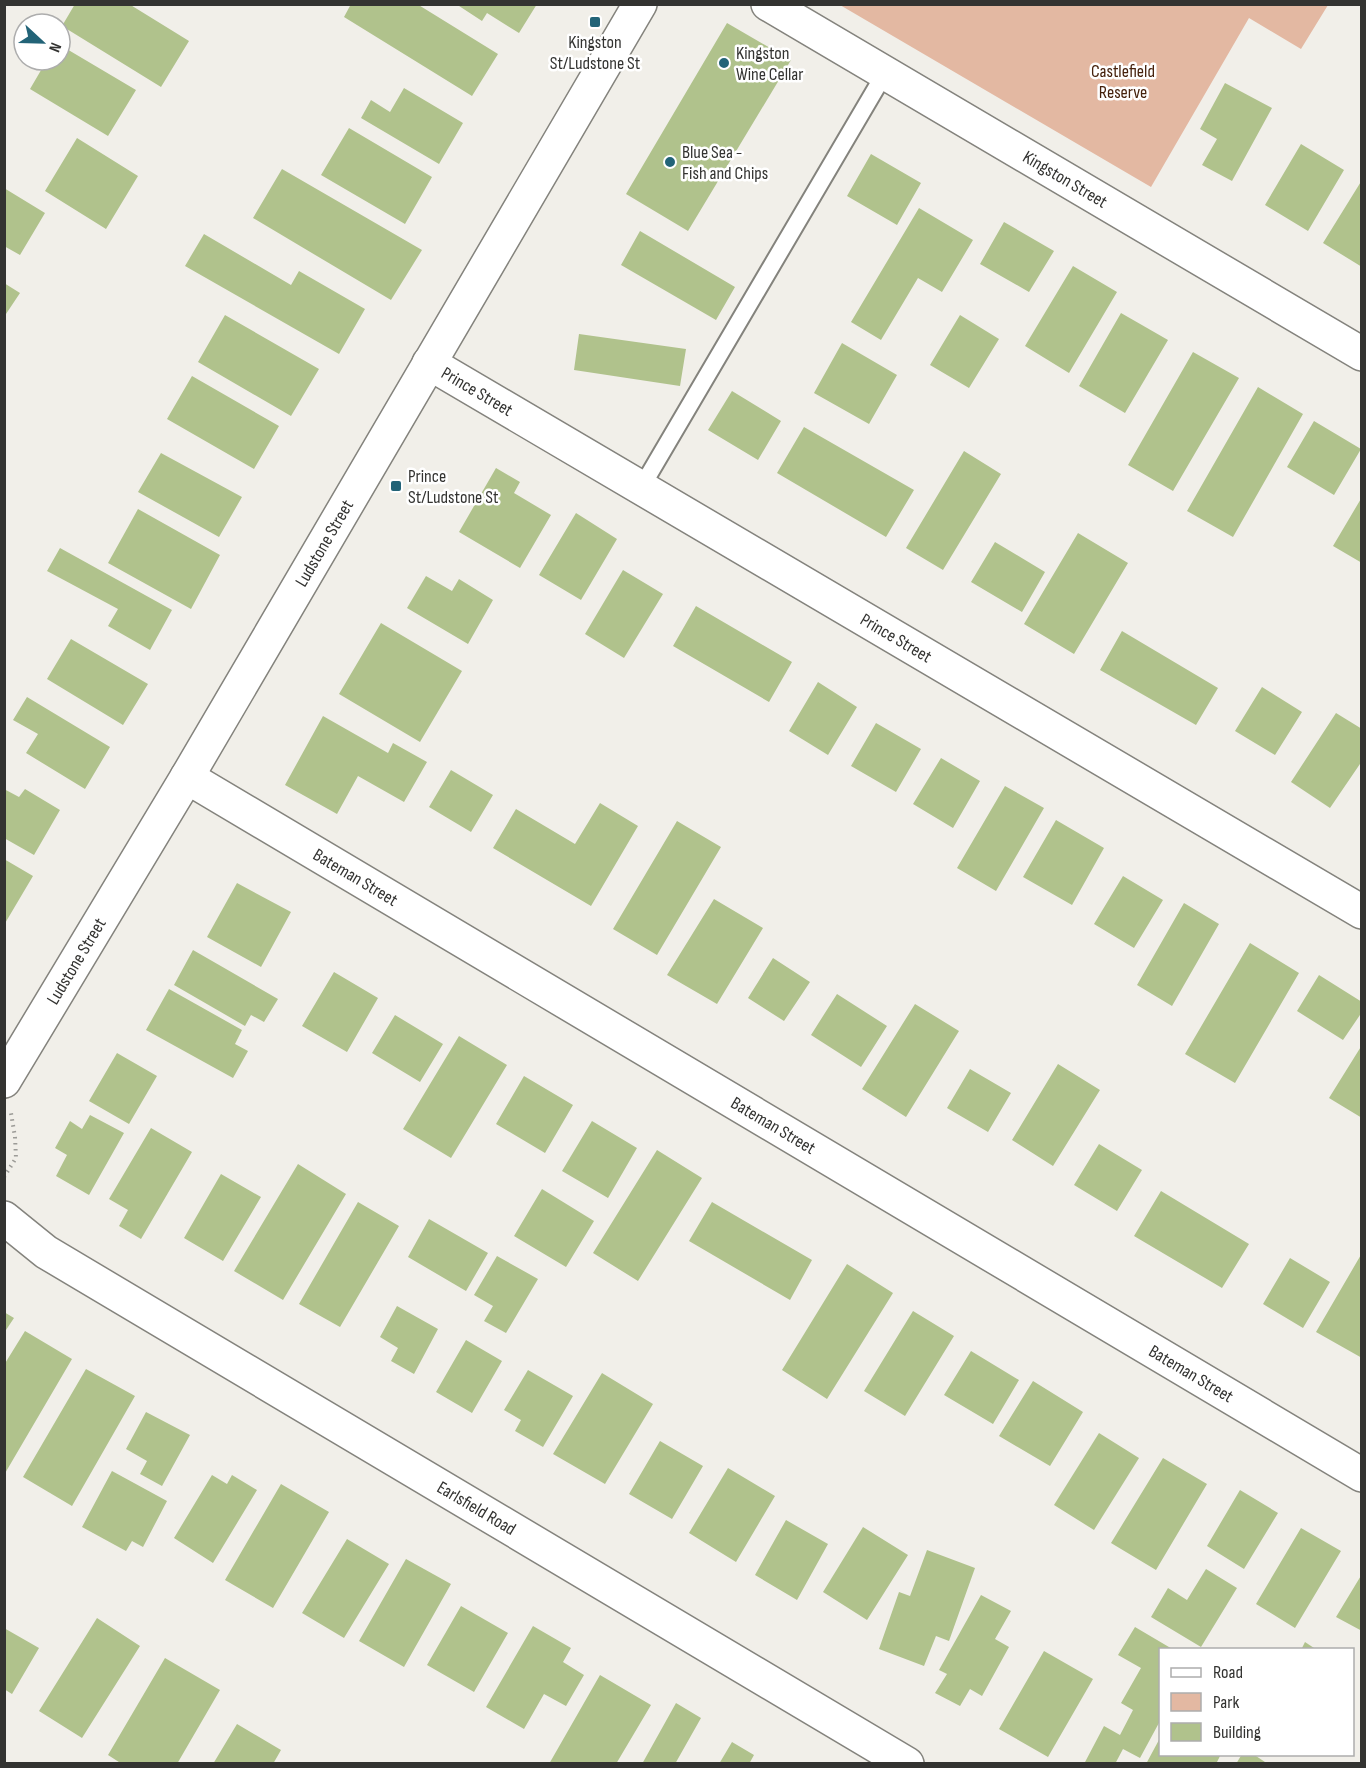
<svg xmlns="http://www.w3.org/2000/svg" width="1366" height="1768" viewBox="0 0 1366 1768" font-family="'Sofia Sans Condensed',sans-serif">
<style>
.green{fill:#e3b8a2}
.building{fill:#b0c28c}
.lines{fill:none;stroke-linecap:round;stroke-linejoin:round}
.service-casing{stroke:#84837d;stroke-width:20}
.minor-casing{stroke:#84837d;stroke-width:36}
.tertiary-casing{stroke:#84837d;stroke-width:36}
.path{stroke:#9c9b97;stroke-width:4;stroke-dasharray:1.5 4.5;stroke-linecap:butt}
.service{stroke:#fff;stroke-width:16}
.minor{stroke:#fff;stroke-width:33}
.tertiary{stroke:#fff;stroke-width:33}
.poi-dot{fill:#226377;stroke:#fff;stroke-width:2}
.labels{text-anchor:middle;stroke-width:5;stroke-linejoin:round;paint-order:stroke}
.poi-label{font-size:18px;fill:#333331;stroke:#fff;text-anchor:start}
.park-label{font-size:18px;fill:#45210c;stroke:#fff}
.street-label{font-size:18px;fill:#333331;stroke:#fff}
</style>
<rect width="100%" height="100%" fill="#f1efe9"/>
<!-- green -->
<path class="green" d="M840,5H1328L1301,49L1249,18L1151,187Z"/>
<!-- building -->
<path class="building" d="M75,4H129L189,41L161,87L62,26Z
M351,4H417L498,54L472,96L344,17Z
M456,4H537L519,33L487,13L482,21Z
M727,23L791,60L688,231L626,194Z
M60,45L136,90L108,136L30,89L47,60H60Z
M1225,83L1272,108L1232,181L1202,165L1217,139L1200,129Z
M404,88L463,123L439,164L361,118L371,100L390,112Z
M349,128L432,177L405,224L321,175Z
M77,138L138,176L106,229L45,191Z
M1301,144L1344,170L1308,231L1265,205Z
M871,154L921,183L897,225L847,196Z
M282,169L422,250L391,300L253,218Z
M1362,180V267L1323,243Z
M4,188L45,213L20,255L4,246Z
M919,208L973,240L942,292L918,278L881,340L851,322Z
M1004,222L1054,251L1029,292L980,264Z
M640,231L735,287L716,320L621,265Z
M204,234L291,285L299,271L365,309L339,354L185,266Z
M1073,266L1117,292L1069,373L1025,346Z
M4,283L20,293L4,317Z
M1121,313L1168,340L1125,413L1079,386Z
M225,315L319,369L291,416L198,362Z
M960,315L999,339L969,388L930,365Z
M579,334L686,349L680,386L574,370Z
M842,343L897,375L869,424L814,393Z
M1193,352L1239,378L1173,491L1128,465Z
M192,376L279,426L254,469L167,419Z
M1258,387L1303,414L1233,537L1187,511Z
M732,391L781,421L758,460L708,430Z
M1314,421L1361,449L1334,495L1287,467Z
M804,427L914,490L886,537L777,473Z
M964,451L1001,474L943,570L906,548Z
M161,453L242,497L219,537L138,492Z
M496,468L520,482L514,493L551,515L520,568L459,532Z
M1362,497V563L1333,546Z
M138,509L220,555L191,609L108,563Z
M576,513L617,539L581,600L539,575Z
M1078,533L1128,563L1074,654L1024,624Z
M995,542L1045,572L1022,612L971,582Z
M60,548L172,610L150,650L108,626L118,609L47,571Z
M623,570L663,594L624,658L585,634Z
M426,576L452,591L459,579L493,600L468,644L407,608Z
M696,606L792,662L769,702L673,646Z
M381,623L462,671L420,742L339,694Z
M1122,631L1218,688L1196,725L1100,670Z
M71,639L148,684L123,725L47,679Z
M818,682L857,707L828,755L789,731Z
M1262,687L1302,712L1275,755L1235,731Z
M27,697L110,747L85,789L26,753L38,734L13,720Z
M1336,713L1362,729V761L1330,808L1291,782Z
M323,716L388,753L393,743L427,762L404,802L358,776L337,814L285,785Z
M876,723L921,749L896,792L851,766Z
M941,758L980,781L953,828L913,804Z
M451,770L493,795L471,832L429,807Z
M1005,786L1044,808L996,891L957,868Z
M4,789L19,797L25,789L60,810L34,855L4,838Z
M600,803L638,826L591,906L493,848L516,809L575,844Z
M1056,820L1104,848L1072,905L1023,877Z
M677,821L721,847L657,955L613,929Z
M4,859L33,876L4,925Z
M1123,876L1163,900L1134,948L1094,924Z
M237,883L291,912L261,967L207,937Z
M714,899L763,928L717,1004L667,975Z
M1184,903L1219,924L1172,1006L1137,985Z
M1250,943L1299,973L1235,1083L1185,1054Z
M193,950L278,999L264,1022L251,1015L245,1026L174,985Z
M773,958L810,982L784,1021L748,998Z
M334,972L378,998L347,1052L302,1026Z
M1319,975L1362,1002V1012L1343,1040L1297,1011Z
M169,989L242,1030L235,1044L248,1051L233,1078L146,1030Z
M837,994L887,1026L861,1067L811,1035Z
M915,1004L959,1031L906,1117L862,1089Z
M395,1015L443,1044L420,1082L372,1053Z
M459,1036L507,1065L451,1158L403,1129Z
M1362,1045V1118L1329,1098Z
M117,1053L157,1076L129,1124L89,1101Z
M1058,1064L1100,1090L1053,1166L1012,1140Z
M970,1069L1011,1093L988,1132L947,1108Z
M524,1076L573,1105L545,1153L496,1124Z
M90,1115L124,1133L89,1195L56,1176L67,1155L55,1148L70,1121L82,1129Z
M592,1121L637,1148L608,1198L562,1171Z
M151,1128L192,1152L141,1239L119,1226L128,1210L109,1199Z
M1099,1144L1142,1170L1117,1211L1074,1185Z
M657,1150L702,1178L638,1281L593,1253Z
M298,1164L346,1194L283,1300L234,1271Z
M221,1174L261,1197L223,1261L184,1238Z
M542,1189L594,1221L566,1267L514,1236Z
M1161,1191L1249,1244L1222,1288L1134,1236Z
M358,1202L399,1226L340,1327L299,1304Z
M712,1202L812,1260L790,1300L689,1241Z
M429,1219L488,1253L466,1291L408,1257Z
M1362,1253V1358L1316,1332Z
M497,1256L538,1279L506,1333L484,1321L493,1306L474,1295Z
M1290,1258L1330,1282L1303,1328L1263,1304Z
M847,1264L893,1293L827,1399L782,1370Z
M397,1306L438,1329L414,1374L391,1361L398,1348L380,1337Z
M913,1311L954,1336L905,1416L864,1391Z
M4,1312L14,1318L4,1333Z
M25,1331L72,1359L4,1475V1365Z
M466,1340L502,1361L472,1413L436,1392Z
M971,1351L1019,1380L993,1424L944,1395Z
M86,1369L135,1396L72,1506L23,1477Z
M528,1370L573,1396L543,1447L515,1431L521,1420L504,1410Z
M602,1373L653,1404L605,1484L553,1454Z
M1033,1381L1083,1412L1050,1466L999,1436Z
M146,1412L190,1435L162,1486L140,1474L147,1461L126,1449Z
M1099,1433L1139,1458L1094,1530L1054,1505Z
M660,1441L703,1466L672,1519L629,1494Z
M1163,1458L1207,1484L1156,1570L1111,1543Z
M728,1468L775,1496L736,1562L689,1533Z
M112,1471L167,1501L143,1547L132,1541L126,1551L82,1527Z
M212,1475L227,1484L232,1475L257,1490L213,1563L174,1538Z
M281,1484L329,1512L273,1608L225,1580Z
M1240,1490L1278,1513L1244,1569L1207,1546Z
M786,1520L828,1544L797,1600L755,1575Z
M863,1527L908,1555L867,1620L823,1592Z
M1301,1528L1341,1551L1295,1628L1256,1604Z
M347,1539L389,1564L344,1638L302,1613Z
M927,1550L975,1568L949,1641L936,1636L924,1666L879,1649L899,1592L910,1596Z
M406,1559L451,1584L404,1667L359,1641Z
M1206,1569L1237,1588L1201,1647L1151,1617L1168,1588L1187,1600Z
M1362,1574V1631L1336,1617Z
M981,1595L1011,1611L995,1639L1009,1647L982,1696L970,1689L960,1706L935,1693L947,1674L939,1670Z
M461,1606L508,1633L474,1692L427,1665Z
M97,1618L140,1646L82,1738L39,1711Z
M533,1626L571,1648L563,1662L584,1675L566,1706L544,1694L524,1729L486,1707Z
M1135,1627L1174,1650H1160V1721L1140,1758L1123,1749L1115,1764H1084L1104,1726L1120,1735L1133,1710L1121,1703L1141,1668L1118,1655Z
M4,1628L39,1648L12,1694L4,1689Z
M1305,1642L1317,1650H1301Z
M1044,1651L1093,1679L1048,1757L999,1729Z
M165,1658L220,1690L177,1764H122L108,1755Z
M600,1675L651,1705L616,1764H549Z
M676,1703L701,1718L675,1764H642Z
M237,1724L281,1750L273,1764H213Z
M1160,1738V1754H1221L1216,1764H1146Z
M732,1742L754,1755L749,1764H719Z
M1242,1754H1253L1268,1764H1236Z"/>
<g class="lines">
<!-- service casing -->
<g class="service-casing">
<path id="service" d="M641,488L885,73"/>
</g>
<!-- minor casing -->
<g class="minor-casing">
<g id="minor">
<path id="s1" d="M768,4L1362,354"/>
<path id="s2" d="M429,363L1362,912"/>
<path id="s3" d="M187,777L1362,1475"/>
<path id="s4" d="M4,1218L46,1252L907,1764"/>
</g>
</g>
<!-- tertiary casing -->
<g class="tertiary-casing">
<g id="tertiary">
<path id="s5" d="M4,1081L187,777L640,4"/>
</g>
</g>
<!-- path -->
<path class="path" d="M4,1177L16,1158L15,1137L11,1113"/>
<!-- service -->
<use href="#service" class="service"/>
<!-- minor -->
<use href="#minor" class="minor"/>
<!-- tertiary -->
<use href="#tertiary" class="tertiary"/>
</g>
<!-- markers -->
<g class="poi-dot">
<rect x="589" y="16" width="12" height="12" rx="3"/>
<circle cx="724" cy="63" r="6"/>
<circle cx="670" cy="162" r="6"/>
<rect x="390" y="480" width="12" height="12" rx="3"/>
</g>
<g class="labels">
<!-- poi labels -->
<g class="poi-label">
<text x="595" y="48" text-anchor="middle">Kingston<tspan x="595" dy="21">St/Ludstone St</tspan></text>
<text x="736" y="59">Kingston<tspan x="736" dy="21">Wine Cellar</tspan></text>
<text x="682" y="158">Blue Sea -<tspan x="682" dy="21">Fish and Chips</tspan></text>
<text x="408" y="482">Prince<tspan x="408" dy="21">St/Ludstone St</tspan></text>
</g>
<!-- park labels -->
<g class="park-label">
<text x="1123" y="77">Castlefield<tspan x="1123" dy="21">Reserve</tspan></text>
</g>
<!-- street labels -->
<g class="street-label">
<text dy="6" stroke="none"><textPath href="#s1" startOffset="345">Kingston Street</textPath></text>
<text dy="6" stroke="none"><textPath href="#s2" startOffset="56">Prince Street</textPath></text>
<text dy="6" stroke="none"><textPath href="#s5" startOffset="626">Ludstone Street</textPath></text>
<text dy="6" stroke="none"><textPath href="#s2" startOffset="542">Prince Street</textPath></text>
<text dy="6" stroke="none"><textPath href="#s3" startOffset="196">Bateman Street</textPath></text>
<text dy="6" stroke="none"><textPath href="#s5" startOffset="140">Ludstone Street</textPath></text>
<text dy="6" stroke="none"><textPath href="#s3" startOffset="682">Bateman Street</textPath></text>
<text dy="6" stroke="none"><textPath href="#s3" startOffset="1168">Bateman Street</textPath></text>
<text dy="6" stroke="none"><textPath href="#s4" startOffset="555">Earlsfield Road</textPath></text>
</g>
</g>
<!-- border -->
<rect width="1366" height="1768" fill="none" stroke="#333331" stroke-width="12"/>
<!-- legend -->
<rect x="1159" y="1648" width="195" height="108" fill="#ffffff" stroke="#adadad" stroke-width="1.5"/>
<rect x="1171" y="1668" width="30" height="9" fill="#ffffff" stroke="#adadad" stroke-width="1.5"/>
<text x="1213" y="1678" font-size="18" fill="#333331">Road</text>
<rect x="1171" y="1693" width="30" height="18" fill="#e3b8a2" stroke="#adadad" stroke-width="1.5"/>
<text x="1213" y="1708" font-size="18" fill="#333331">Park</text>
<rect x="1171" y="1723" width="30" height="18" fill="#b0c28c" stroke="#adadad" stroke-width="1.5"/>
<text x="1213" y="1738" font-size="18" fill="#333331">Building</text>
<!-- north arrow -->
<g transform="translate(42 42) rotate(112)"><circle r="28" fill="#ffffff" stroke="#adadad" stroke-width="1.5"/>
<path d="M0-4.5L10 22L0 15L-10 22Z" fill="#226377"/>
<text y="-9" font-size="16" font-weight="bold" text-anchor="middle" fill="#333331">N</text>
</g>
</svg>
